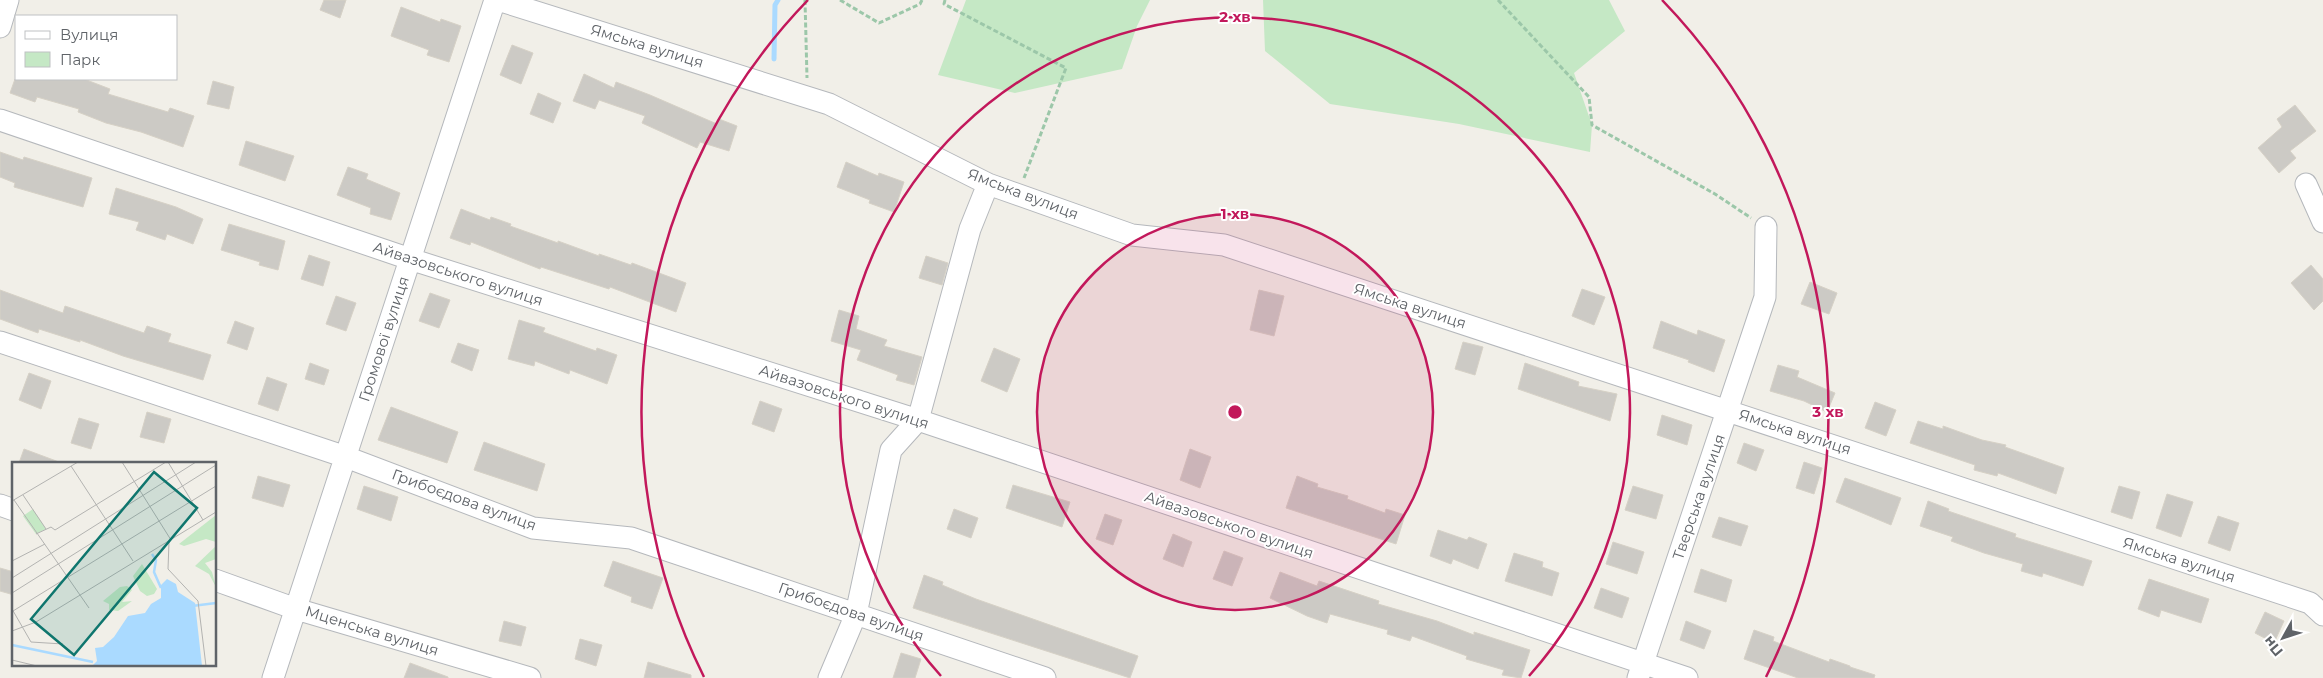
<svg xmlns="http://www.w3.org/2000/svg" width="2323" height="678" viewBox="0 0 2323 678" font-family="Montserrat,sans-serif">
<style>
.green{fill:#c5e8c5}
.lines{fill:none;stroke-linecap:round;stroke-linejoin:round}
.stream{stroke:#aadaff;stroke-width:5}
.building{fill:#cccac5;stroke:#d6d1c6}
.minor-casing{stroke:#b5b8bc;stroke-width:23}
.path{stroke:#9cc7a9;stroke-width:3;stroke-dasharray:5 2.5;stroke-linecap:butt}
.minor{stroke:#fff;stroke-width:21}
.ring{fill:none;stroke:#c2185b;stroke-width:2.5}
.labels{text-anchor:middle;stroke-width:4;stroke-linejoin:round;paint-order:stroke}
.street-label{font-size:15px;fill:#5f6368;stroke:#fff}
.inset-river{fill:none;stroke:#aadaff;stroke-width:2.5}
.inset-road{fill:none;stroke:#b3b3b1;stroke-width:1}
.view{fill:#0f766e;fill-opacity:0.15;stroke:#0f766e;stroke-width:2.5}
.inset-edge{fill:none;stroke:#5f6368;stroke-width:2.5}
.centre{fill:#c2185b;stroke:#fff;stroke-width:2.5}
.ring-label{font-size:15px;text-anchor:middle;font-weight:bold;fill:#c2185b;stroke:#fff;stroke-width:4;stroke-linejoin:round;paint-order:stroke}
</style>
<rect width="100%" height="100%" fill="#f1efe8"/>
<!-- green -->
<path class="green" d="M966,0H1150L1137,26L1122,69L1015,93L938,75Z
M1263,0H1609L1625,31L1574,73L1592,125L1590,152L1459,124L1330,104L1265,51Z"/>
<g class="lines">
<!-- stream -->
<path class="stream" d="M774,59L775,5L778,0"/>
</g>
<!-- building -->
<path class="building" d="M324,0H346L340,18L320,10Z
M401,7L440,22L441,19L461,26L449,62L427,55L429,50L391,36Z
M512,45L533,53L521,84L500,75Z
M584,74L614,88L616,82L650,95L717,124L719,119L737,126L729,151L700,142L697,148L642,123L645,116L599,100L595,109L573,101Z
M15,79H84L110,89L108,94L168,112L170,108L194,116L183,147L141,132L106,123L78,112L79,109L37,97L35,102L10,93Z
M213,81L234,87L229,109L207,104Z
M538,93L561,103L553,123L530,114Z
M2295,105L2316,131L2290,151L2296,158L2279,173L2258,148L2282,127L2277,119Z
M246,141L294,156L285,181L239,165Z
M0,152L23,160L24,157L92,178L83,207L14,187L15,183L0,177Z
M846,162L878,176L879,173L904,182L894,212L869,203L870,200L837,187Z
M348,167L368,174L366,179L400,193L391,220L370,214L371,208L337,195Z
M116,188L176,207L203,219L193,244L167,234L165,240L136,230L139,222L109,214Z
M461,209L490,220L491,217L511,224L510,226L558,243V241L599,256V254L631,265L632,263L686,283L676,312L610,287L609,289L541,267L540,269L471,242L470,245L450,238Z
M229,224L285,241L278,270L259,265L260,262L221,250Z
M309,255L330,262L323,286L301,279Z
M926,256L948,263L942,285L919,278Z
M2311,265L2323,279V301L2314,310L2291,283Z
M1810,282L1837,293L1829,314L1801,304Z
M1582,289L1605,297L1594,325L1572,316Z
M0,290L63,313L65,306L144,333L147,326L171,334L168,342L211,355L203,380L123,356L80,340V342L39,329L38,333L0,319Z
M1259,290L1284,296L1274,336L1250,330Z
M430,293L450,300L439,328L419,321Z
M336,296L356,303L346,331L326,324Z
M839,310L859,316L856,329L887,340L884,346L922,357L914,385L896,380L898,375L857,360L861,350L831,341Z
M519,320L545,328L543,332L596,351L597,348L617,355L607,384L570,370L569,374L535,361L534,366L508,359Z
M235,321L254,328L247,350L227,343Z
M1661,321L1697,335L1698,330L1725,340L1714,372L1688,362L1689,360L1653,348Z
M1463,342L1483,347L1475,375L1455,369Z
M458,343L479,350L472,371L451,362Z
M994,348L1020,359L1007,392L981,381Z
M310,363L329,370L324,385L305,379Z
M1525,363L1579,382L1578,386L1617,394L1610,421L1518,389Z
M1778,365L1799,371L1797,377L1835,393L1827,412L1804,401L1770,391Z
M29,373L51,381L41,409L19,400Z
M267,377L287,384L278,411L258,404Z
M760,401L782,409L774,432L752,424Z
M1875,402L1896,410L1886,436L1865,428Z
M391,407L458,432L447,463L378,440Z
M147,412L171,419L164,443L140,437Z
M1662,415L1692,425L1687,445L1657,435Z
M79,418L99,424L91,449L71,443Z
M1918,421L1943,429V426L1982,440L2006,445L2005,447L2064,468L2056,494L1998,473L1997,476L1974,470L1975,465L1910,443Z
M484,442L545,464L537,491L474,470Z
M1744,443L1764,450L1756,471L1737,463Z
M24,449L59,462V463H19Z
M1190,449L1211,457L1200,488L1180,480Z
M1804,462L1822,468L1814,494L1796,488Z
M258,476L290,485L283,507L252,498Z
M1297,476L1318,484L1317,487L1348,496L1347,499L1385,513L1386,509L1405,515L1396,544L1286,508Z
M1845,478L1901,498L1891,525L1836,502Z
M1013,485L1070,502L1062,527L1006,508Z
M364,486L398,497L391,521L357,509Z
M1633,486L1663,495L1656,519L1625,510Z
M2119,486L2140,492L2132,519L2111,512Z
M2167,494L2193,502L2181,537L2156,528Z
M1928,501L1949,509L1948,511L2016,534L2015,537L2092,561L2083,586L2043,573L2042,577L2021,571L2023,564L1984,553L1951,541L1953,537L1920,526Z
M954,509L978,518L971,538L947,529Z
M1105,514L1122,520L1113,545L1096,539Z
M2218,516L2239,523L2230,551L2208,543Z
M1719,517L1748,526L1741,546L1712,537Z
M1438,530L1467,540L1469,537L1487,544L1478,569L1453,559L1451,564L1430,556Z
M1173,534L1192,542L1183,567L1163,559Z
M1613,542L1644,552L1637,574L1606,564Z
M1224,551L1243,558L1232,586L1213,579Z
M1514,553L1543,562L1542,567L1559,573L1552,596L1505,581Z
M613,561L663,578L652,609L631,602L632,597L604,586Z
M0,568L14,572V595L0,591Z
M1701,569L1732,580L1726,602L1694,592Z
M1280,572L1317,586L1319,581L1379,601L1378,604L1437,621L1474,635V632L1530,650L1521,678L1502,675L1504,670L1466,659L1467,656L1412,636L1410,641L1387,634L1388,630L1330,614L1327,623L1307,616L1270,598Z
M924,575L943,582L942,585L976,599L1138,656L1130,678L913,608Z
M2149,579L2209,599L2201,623L2161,610L2159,617L2138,609Z
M1601,588L1629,598L1622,618L1594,608Z
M2265,612L2284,621L2274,643L2255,633Z
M504,621L526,627L521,646L499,641Z
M1686,621L1711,631L1704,649L1680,640Z
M1754,630L1774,637L1773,641L1829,662L1830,659L1850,666V667L1875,675L1874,678H1798L1744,659Z
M580,639L602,645L596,666L575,659Z
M901,653L921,659L915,678H893Z
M648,662L691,675V678H644Z
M410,663L448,677V678H404Z"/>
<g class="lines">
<!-- minor casing -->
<g class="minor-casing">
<path id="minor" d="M498,0L829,104L988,184L1132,235L1224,245L2310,603L2323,615
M0,27L8,0
M0,120L410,259L918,420L1687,678
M2306,184L2323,222
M0,342L346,457L533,528L631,538L1045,678
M0,505L14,510
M215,580L296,609L530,678
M273,678L495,0
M829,678L856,614L891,450L918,420L970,229L988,184
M1638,678L1765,297L1766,227"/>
</g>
<!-- path -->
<path class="path" d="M805,0L807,78
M840,0L879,23L920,4L922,0
M945,0L944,4L1066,68L1024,178
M1498,0L1589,97L1592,125L1715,194L1751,218"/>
<!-- minor -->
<use href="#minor" class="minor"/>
</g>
<!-- distance rings -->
<circle cx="1235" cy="412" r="198" fill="#c2185b" fill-opacity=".12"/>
<g class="ring">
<circle cx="1235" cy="412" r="198"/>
<path d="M941 676A395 395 0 1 1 1529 676"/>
<path d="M704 677A593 593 0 0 1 808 0M1662 0A593 593 0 0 1 1766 677"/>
</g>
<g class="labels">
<!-- street labels -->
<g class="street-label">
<text transform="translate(647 46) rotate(17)" y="5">Ямська вулиця</text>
<text transform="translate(1023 194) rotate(21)" y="5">Ямська вулиця</text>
<text transform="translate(458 274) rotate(18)" y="5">Айвазовського вулиця</text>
<text transform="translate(1410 306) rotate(18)" y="5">Ямська вулиця</text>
<text transform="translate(384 339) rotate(-72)" y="5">Громової вулиця</text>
<text transform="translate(844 397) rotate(18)" y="5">Айвазовського вулиця</text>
<text transform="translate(1795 432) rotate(18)" y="5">Ямська вулиця</text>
<text transform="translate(1699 497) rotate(-71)" y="5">Тверська вулиця</text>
<text transform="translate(464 500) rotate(20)" y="5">Грибоєдова вулиця</text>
<text transform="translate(1229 525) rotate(19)" y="5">Айвазовського вулиця</text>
<text transform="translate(2179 560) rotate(18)" y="5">Ямська вулиця</text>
<text transform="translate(851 612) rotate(19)" y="5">Грибоєдова вулиця</text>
<text transform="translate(372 631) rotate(17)" y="5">Мценська вулиця</text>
</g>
</g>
<!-- overview -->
<g transform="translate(12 462)">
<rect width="204" height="204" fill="#f1efe8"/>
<path d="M21,47L34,67L24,72L11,54ZM204,53V80L194,77L172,84L167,82ZM204,84V97L193,101L200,110L204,125L197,112L183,104ZM130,102L145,127L142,132L135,134L128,129L121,114ZM115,124L120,128L110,140L120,139L106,149L97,148V142L91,139L108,125Z" fill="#c5e8c5"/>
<path d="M155,117L164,122L166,130L183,141L190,204H80L85,199L83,186L91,185L102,175L116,154L133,151L139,142L149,136V123Z" fill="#aadaff"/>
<path class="inset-river" d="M140,92L144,98L142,110L149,126M180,144L204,141M0,183L81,200"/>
<path class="inset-road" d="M110,0L159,78M156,0L191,58M59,4L121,99M11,33L34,67M2,38L77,146M0,39L66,0M24,72L39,65L43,68L154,0M157,80L156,107L186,139L194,204M0,99L33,82M0,116L184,0M0,131L204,3M0,147L19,180L51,182M1,149L204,24M0,169L24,160L204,50M0,198L25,204"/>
<path class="view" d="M142,10L185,46L62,193L19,157Z"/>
<rect width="204" height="204" class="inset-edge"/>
</g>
<circle cx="1235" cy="412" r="8" class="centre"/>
<g class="ring-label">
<text x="1235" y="22">2 хв</text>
<text x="1235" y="219">1 хв</text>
<text x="1828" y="417">3 хв</text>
</g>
<!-- legend -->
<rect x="15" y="15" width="162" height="65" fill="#ffffff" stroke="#bfc1c3"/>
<rect x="25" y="31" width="25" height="8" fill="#ffffff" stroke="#bfc1c3"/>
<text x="60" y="40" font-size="15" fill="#5f6368">Вулиця</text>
<rect x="25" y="52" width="25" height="15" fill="#c5e8c5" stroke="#bfc1c3"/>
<text x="60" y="65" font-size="15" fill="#5f6368">Парк</text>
<!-- north arrow -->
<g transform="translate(2283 638) rotate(230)" stroke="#ffffff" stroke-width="4" paint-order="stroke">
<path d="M0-4L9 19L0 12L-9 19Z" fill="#5f6368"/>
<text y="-8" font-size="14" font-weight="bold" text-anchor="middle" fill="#5f6368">Пн</text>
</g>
</svg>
